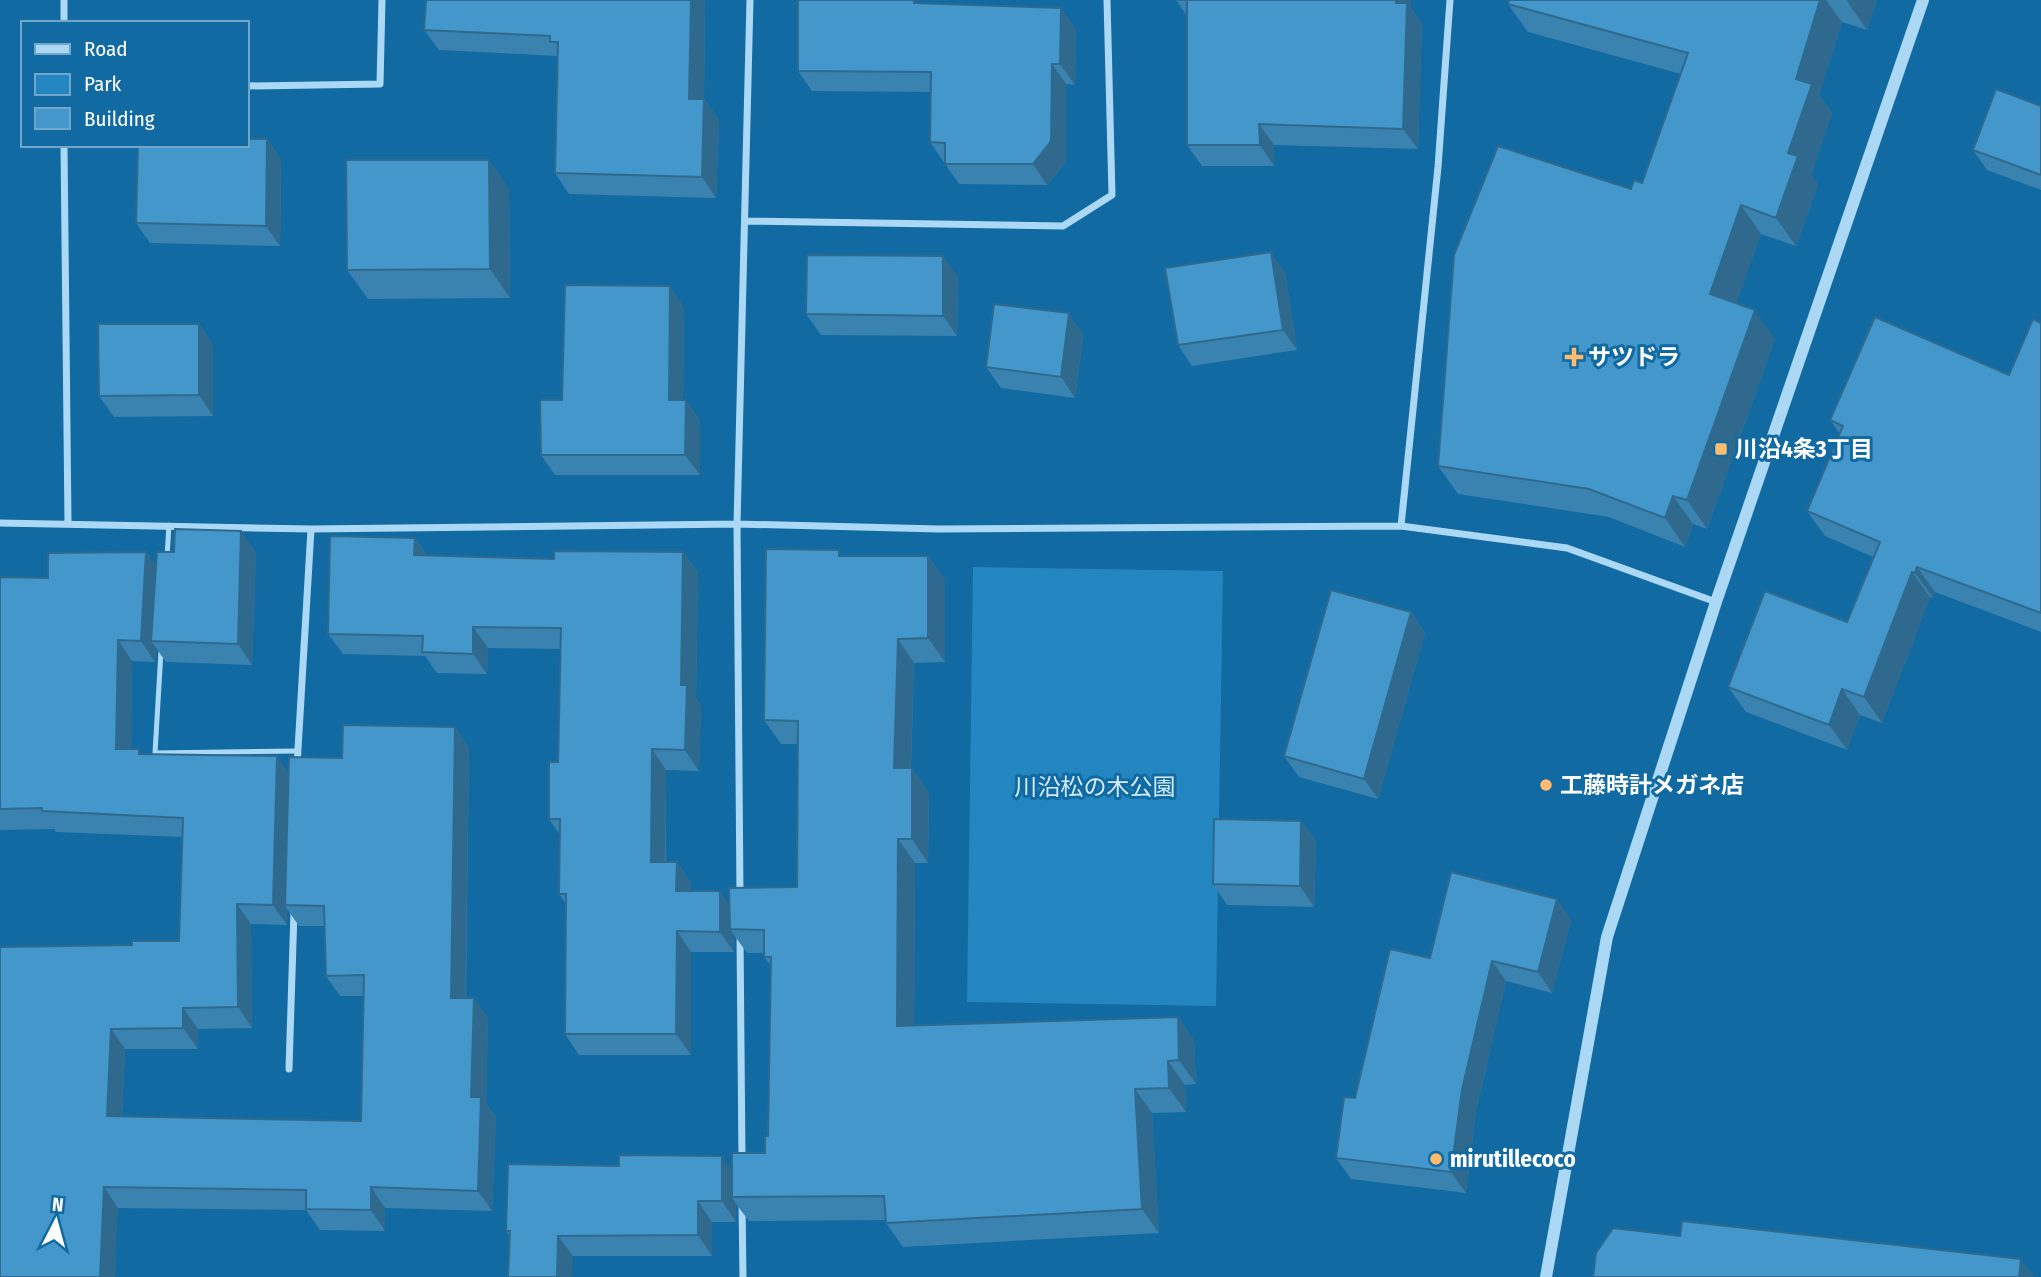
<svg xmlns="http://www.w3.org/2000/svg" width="2041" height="1277" viewBox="0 0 2041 1277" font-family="'Fira Sans Condensed','Noto Sans JP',sans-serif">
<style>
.green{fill:#2486c0}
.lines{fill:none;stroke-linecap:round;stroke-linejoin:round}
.service{stroke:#abd9f5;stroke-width:5}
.minor{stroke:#abd9f5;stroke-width:7}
.tertiary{stroke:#abd9f5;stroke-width:12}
.wall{fill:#3a82af;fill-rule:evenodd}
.shaded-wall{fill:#2f6a8e}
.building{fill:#4397cb;stroke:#2f6a8e;stroke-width:2}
.poi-dot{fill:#ffbc6f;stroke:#116aa2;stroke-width:2.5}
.labels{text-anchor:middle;stroke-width:6;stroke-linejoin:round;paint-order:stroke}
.poi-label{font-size:23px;font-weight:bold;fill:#fff;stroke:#116aa2;text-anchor:start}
.park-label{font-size:23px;fill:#d4eefe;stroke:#116aa2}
</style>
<rect width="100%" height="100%" fill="#116aa2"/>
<!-- green -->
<path class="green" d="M973,567L1223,571L1216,1006L967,1002Z"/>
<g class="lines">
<!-- service -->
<path class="service" d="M167,557L169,525
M161,651L155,753L298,751"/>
<!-- minor -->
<path class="minor" d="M64,23V0
M247,86L380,84L382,0
M64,145L68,523
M745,221L1063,226L1112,195L1107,0
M0,523L311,529L737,524L938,529L1401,526L1567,548L1716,602
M1401,526L1438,167L1450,0
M297,766L311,529
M740,895L737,524L750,0
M740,935L742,1161
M289,1069L294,911
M742,1204L743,1277"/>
<!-- tertiary -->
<path class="tertiary" d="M1546,1277L1607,937L1716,602L1923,0"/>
</g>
<!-- wall -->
<path class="wall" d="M1176,0H1411V8L1422,24L1418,149L1274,145V166H1202L1187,145V16Z
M1509,0H1877L1867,30L1842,22L1819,95L1832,113L1811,175L1818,185L1796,246L1761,234L1736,303L1775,339L1707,529L1693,524L1685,547L1609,517L1458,494L1438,466L1631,189L1642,183L1681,74L1528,32L1508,4Z
M705,2L704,99L719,120L716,198L569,194L555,173L558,56L439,50L424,30Z
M918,4L1076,29L1075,85L1066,84V162L1047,185L959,184L930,142L931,92L812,91L798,71Z
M2041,106V190L1987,170L1973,150Z
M267,139L281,160L280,246L150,243L136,223Z
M509,188L510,298L368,299L347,270Z
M1285,273L1297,350L1192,366L1178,345Z
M958,276L957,336L821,335L806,314Z
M684,307L683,400H686L700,421V475H555L541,455L562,400Z
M2041,323V632L1935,592L1933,598L1930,597L1882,723L1860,715L1847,750L1746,712L1728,687L1847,622L1873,557L1825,536L1807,511L1840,434L1830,420L2009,375Z
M199,324L213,345V416L114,417L99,396Z
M1083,334L1075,398L1001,388L986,367Z
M415,538L427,555L554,559L683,552L698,572L696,698L701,706L699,771L666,770V862H677L691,883V891L730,905L797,887L798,744H781L764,720L844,556H928L945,580V662L914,663L911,768L929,792L928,863H915L914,1025L1178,1017L1194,1041L1196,1084L1185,1085L1186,1112L1152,1113L1159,1233L903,1247L886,1223V1220L749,1221L736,1204V1222H712V1256H573L510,1237L506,1231L732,1170L765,1153L768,1136L771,966L764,957V953H747L734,935V952H691V1055H579L565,1034L566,904L559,894L560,835L549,819L558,762L561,649L488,648L487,674L437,673L425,656L343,654L328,634Z
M256,552L252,665L166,662L156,648L155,662L132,661L131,749L143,754L289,773L455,727L469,748L466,998L488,1018L486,1104L496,1117L492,1211L385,1208V1231L320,1230L306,1210L118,1208L0,1277L132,945L179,941L182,837L56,832L54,829L0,830V577L48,578L156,566ZM287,909L299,926H325L326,976L340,996H364L361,1121L122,1116L125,1049H198V1029L252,1028L251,924L287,925Z
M1411,612L1425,633L1378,799L1299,777L1284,756Z
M1301,821L1316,841L1314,907L1227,905L1213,884Z
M1571,920L1552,993L1506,981L1476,1111L1466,1193L1351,1179L1336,1158L1355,1098L1430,958Z"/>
<!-- shaded-wall -->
<path class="shaded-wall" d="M691,0H704L705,2L704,119L689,99Z
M1396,0H1411V8L1422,24L1418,149L1403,129Z
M1820,0H1826L1842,22L1819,95L1832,113L1811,175L1818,185L1796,246L1776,218L1796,79Z
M1848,0H1877L1867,30L1847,1Z
M1061,8L1076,29L1075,85L1060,64Z
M1052,64L1066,84V162L1047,185L1033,164Z
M704,99L719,120L716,198L702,177Z
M1259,124L1274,145V166L1260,145Z
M267,139L281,160L280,246L266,226Z
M489,160L509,188L510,298L490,269Z
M1741,205L1761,234L1730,322L1710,294Z
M1271,252L1285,273L1297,350L1283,330Z
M943,256L958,276L957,336L943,316Z
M670,286L684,307L683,421L669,400Z
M1755,310L1775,339L1707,529L1687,500Z
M1069,313L1083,334L1075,398L1061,377Z
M199,324L213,345V416L199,395Z
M686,400L700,421V475L685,455Z
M1673,496L1693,524L1685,547L1665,518Z
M241,531L256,552L252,665L238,644Z
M415,538L429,558L414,555Z
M146,552L161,573L151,641L156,648L155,662L141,641Z
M683,552L698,572L696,698L701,706L699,771L685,750L681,685Z
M928,556L945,580V662L928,638Z
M1917,567L1935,592L1933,598L1915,573Z
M1912,572L1930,597L1882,723L1864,697Z
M1411,612L1425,633L1378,799L1364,779Z
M473,627L488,648L487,674L473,654Z
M898,639L914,663L910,792L894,768Z
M118,640L132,661L131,769L116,749Z
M1842,689L1860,715L1847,750L1829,725Z
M455,727L469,748L465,1018L451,998Z
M652,749L666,770L665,882L651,862Z
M277,756L291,777L285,905L287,909V925L273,905Z
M912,768L929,792L928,863L912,839Z
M1301,821L1316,841L1314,907L1300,886Z
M898,839L915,863L914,1050L897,1026Z
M677,862L691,883V912L676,891Z
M720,891L734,912L730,929L734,935V952L720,932Z
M1557,899L1571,920L1552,993L1538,972Z
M237,904L251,924L252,1028L238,1007Z
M677,931L691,952V1055L676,1034Z
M1492,961L1506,981L1476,1111L1466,1193L1451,1172L1462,1090Z
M474,998L488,1018L486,1104L496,1117L492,1211L478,1191L471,1097Z
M183,1008L198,1029V1049L183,1028Z
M1178,1017L1194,1041L1196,1084L1179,1060Z
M111,1029L125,1049L121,1136L107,1116Z
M1168,1061L1185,1085L1186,1112L1169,1088Z
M1135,1089L1152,1113L1159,1233L1142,1209Z
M722,1156L736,1177L732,1197L736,1204V1222L722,1201Z
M104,1187L118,1208L115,1277H100Z
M371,1187L385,1208V1231L371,1210Z
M698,1201L712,1222V1256L698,1235Z
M558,1236L573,1256L572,1277H557Z
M2021,1259L2034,1277H2019Z"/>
<!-- building -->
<path class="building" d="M426,0H691L689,99H704L702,177L555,173L558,42H550V36L424,30Z
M798,0H914V3L1061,8L1060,64H1052L1051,141L1033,164H945V143L930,142L931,72L798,71Z
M1176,0H1396V3H1407L1403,129L1259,124L1260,145H1187V0Z
M1509,0H1820L1796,79L1812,84L1788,153L1798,156L1776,218L1741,205L1710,294L1755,310L1687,500L1673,496L1665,518L1589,489L1438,466L1454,255L1498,146L1631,189L1634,180L1642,183L1688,53L1508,4Z
M1996,89L2041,106V175L1973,150Z
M247,139H267L266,226L136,223L138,145H247Z
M346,160H489L490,269L347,270Z
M1271,252L1283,330L1178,345L1165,268Z
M807,255L943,256V316L806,314Z
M565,285L670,286L669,400H686L685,455H541L540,400H562Z
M994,304L1069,313L1061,377L986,367Z
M1875,317L2009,375L2033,319L2041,323V613L1917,567L1915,573L1912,572L1864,697L1842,689L1829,725L1728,687L1765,591L1847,622L1880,542L1807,511L1843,426L1830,420Z
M98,324H199V395L99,396Z
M175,529L241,531L238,644L151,641L157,552H174Z
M330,536L415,538L414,555L554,559V551L683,552L681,685H687L685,750L652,749L651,862H677L676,891H720V932L677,931L676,1034H565L566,894H559L560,819H549V762H558L561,628L473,627V654L422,652L423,636L328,634Z
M766,549L839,550V556H928V638L898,639L894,768H912V839H898L897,1026L1178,1017L1179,1060L1168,1061L1169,1088L1135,1089L1142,1209L886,1223L884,1196L732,1197V1153H765V1136H768L771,957H764V930L730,929L729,888L797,887L798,721L764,720Z
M146,552L141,641L118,640L116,749H139V754L277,756L273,905L237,904L238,1007L183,1008V1028L111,1029L107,1116L361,1121L364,975L326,976L324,906L285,905L289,757L342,758L343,725L455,727L451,998H474L471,1097H481L478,1191L371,1187V1210L306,1209V1190L104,1187L100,1277H0V947L132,945V941H179L183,818L42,811V808L0,809V577L48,578V553Z
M1331,590L1411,612L1364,779L1284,756Z
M1214,819L1301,821L1300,886L1213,884Z
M1451,872L1557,899L1538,972L1492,961L1462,1090L1451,1172L1336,1158L1344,1097L1355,1098L1390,949L1430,958Z
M619,1155L722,1156V1201H698V1235L558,1236L557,1277H508L510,1231H506L508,1164L619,1166Z
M1682,1221L2021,1259L2019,1277H1593L1596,1253L1613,1228L1680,1236Z"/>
<!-- markers -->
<g class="poi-dot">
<path d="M1570.5 346.5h7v7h7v7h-7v7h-7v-7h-7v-7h7z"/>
<rect x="1714" y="442" width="14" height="14" rx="3.5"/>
<circle cx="1546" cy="785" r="7"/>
<circle cx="1436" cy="1159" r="7"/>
</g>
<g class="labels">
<!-- poi labels -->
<g class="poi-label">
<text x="1588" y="365">サツドラ</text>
<text x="1735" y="457">川沿4条3丁目</text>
<text x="1560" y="793">工藤時計メガネ店</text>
<text x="1450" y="1167">mirutillecoco</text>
</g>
<!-- park labels -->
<g class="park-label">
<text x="1095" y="795">川沿松の木公園</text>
</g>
</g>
<!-- legend -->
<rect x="21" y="21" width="228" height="126" fill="#116aa2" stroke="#70a6c7" stroke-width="2"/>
<rect x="35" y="44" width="35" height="10" fill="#abd9f5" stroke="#70a6c7" stroke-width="2"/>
<text x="84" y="56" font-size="21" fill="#ffffff">Road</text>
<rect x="35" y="74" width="35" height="21" fill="#2486c0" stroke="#70a6c7" stroke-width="2"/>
<text x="84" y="91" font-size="21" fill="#ffffff">Park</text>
<rect x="35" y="108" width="35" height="21" fill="#4397cb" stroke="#70a6c7" stroke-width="2"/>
<text x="84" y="126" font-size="21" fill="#ffffff">Building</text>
<!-- north arrow -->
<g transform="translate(56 1221) rotate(6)" stroke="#116aa2" stroke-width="5" paint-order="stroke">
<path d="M0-5L12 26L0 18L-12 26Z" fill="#ffffff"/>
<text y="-10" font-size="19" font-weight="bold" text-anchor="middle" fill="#ffffff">N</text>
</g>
</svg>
